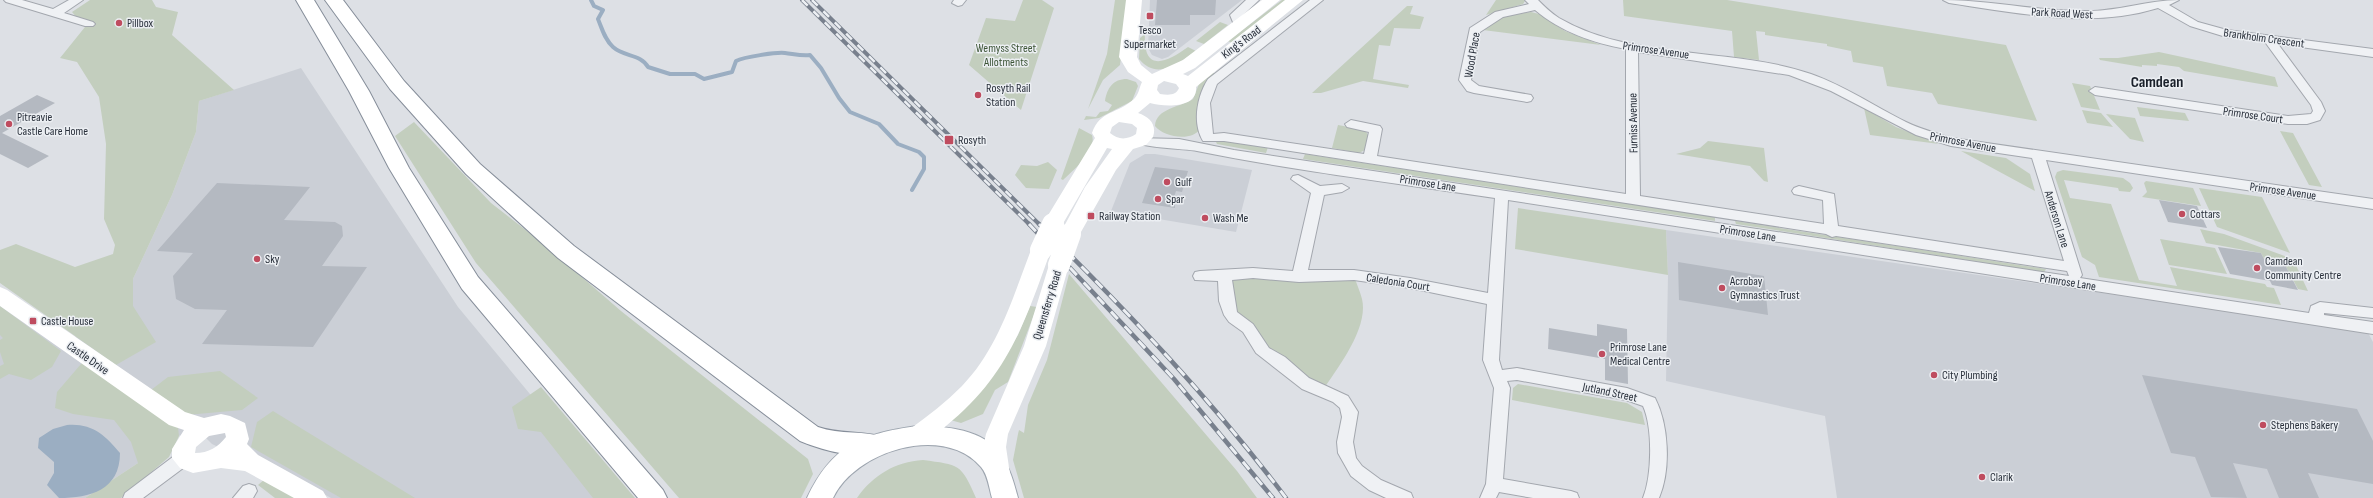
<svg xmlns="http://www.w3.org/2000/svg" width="2373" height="498" viewBox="0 0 2373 498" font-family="'Sofia Sans Condensed',sans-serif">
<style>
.built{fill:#cbcfd6}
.green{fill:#c3cebe}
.water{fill:#9baec2}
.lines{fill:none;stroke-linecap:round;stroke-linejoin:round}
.stream{stroke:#9baec2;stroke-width:4}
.building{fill:#b4b9c1}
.street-casing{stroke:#a3a7ae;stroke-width:2}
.primary-casing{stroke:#9da5af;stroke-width:2}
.highway-casing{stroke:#868e9a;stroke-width:2}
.street{fill:#eff1f4;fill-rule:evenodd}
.secondary{fill:#fff;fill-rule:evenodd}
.primary{fill:#fff;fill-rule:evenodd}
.highway{fill:#fff;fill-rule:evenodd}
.rail-far1-casing{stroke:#78808d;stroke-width:4}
.rail-casing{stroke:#78808d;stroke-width:4.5}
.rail-far1{stroke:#eceff3;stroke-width:2.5;stroke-dasharray:8;stroke-linecap:butt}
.rail{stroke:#eceff3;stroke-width:3;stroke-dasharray:10;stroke-linecap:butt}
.secondary-bridge-far1{stroke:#fff;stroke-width:18}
.secondary-bridge{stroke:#fff;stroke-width:22}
.poi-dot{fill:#bf4c5f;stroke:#eceff3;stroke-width:1.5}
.labels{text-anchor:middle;stroke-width:3;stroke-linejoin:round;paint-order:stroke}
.street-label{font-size:12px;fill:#282f3a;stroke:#eceff3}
.poi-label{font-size:12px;fill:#282f3a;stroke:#eceff3;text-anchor:start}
.park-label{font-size:12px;fill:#3c5436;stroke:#eceff3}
.district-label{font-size:16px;font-weight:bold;fill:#1a202a;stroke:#eceff3}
</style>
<rect width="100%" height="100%" fill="#dde0e5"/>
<!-- built -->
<path class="built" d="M1150,0H1242L1168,57L1162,59L1152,55L1148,48Z
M301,68L458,307L616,498H331L270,464L233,454L212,444L205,437L169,435L138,463L85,498H0V295L68,344L133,279L172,195L196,132L199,101Z
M1145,154H1155L1252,170L1236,232L1111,211L1130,163Z
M1666,230L2367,331L2373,342V498H1837L1825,416L1666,381L1668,275Z"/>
<!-- green -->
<path class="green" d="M90,0H152L156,7L178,12L172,35L234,90L199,101L196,132L172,195L133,279V306L156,342L116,365L0,283V250L16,244L75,267L113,254L115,245L104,219L106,144L99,97L77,62L60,58L85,27L72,12Z
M1023,0H1042L1054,8L1021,110L969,65L986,18L1015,21Z
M1115,0H1128L1120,65L1103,80L1088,109L1107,54Z
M1282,0H1288L1232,43L1228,41Z
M1496,0H1524L1525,1L1523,4L1486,15Z
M1623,0H1727L2006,45L2037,121L1938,104L1932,93L1887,86L1883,67L1853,62L1851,51L1827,46V44L1765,35V32L1756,31L1759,60L1734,57L1732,31L1624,16Z
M1407,6H1413L1410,14L1424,17L1420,29L1394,28L1390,46L1379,45L1373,79L1409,85L1408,88L1363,81L1321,93H1312Z
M1531,12L1539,14L1565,31L1601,45L1483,30L1505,16Z
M1220,22L1228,25L1204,44L1196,41Z
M1145,34C1143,73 1166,63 1188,47L1196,51C1179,63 1157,81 1139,59L1140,38Z
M2159,52L2275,77L2278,87L2184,71L2179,67L2157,64V66L2142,65V67L2100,60L2099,58H2118Z
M1212,72L1216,74C1206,84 1197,95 1198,111C1199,117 1202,124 1200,129C1192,142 1163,137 1155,126C1156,108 1181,107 1193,99L1199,84Z
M1127,79L1136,82L1138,86L1132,101L1099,118L1084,120L1086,116L1096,117L1100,112L1108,111L1112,105L1105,101C1107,88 1113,79 1127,79Z
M2072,83L2090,86L2100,110L2081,107Z
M2137,107L2185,113L2189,121L2140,116Z
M1864,108L1896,127L1939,144L1870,135Z
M2082,110L2101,113L2113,127L2087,123Z
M2106,114L2135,118L2144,142L2130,139Z
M414,122L491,203L545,245L621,311L808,459L813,474L801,498H679L476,263L395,136Z
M1338,125L1365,130L1368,135L1365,150L1359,153L1332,148Z
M1079,128L1092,135C1097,152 1074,169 1063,180L1061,179Z
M2280,131L2293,133L2322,187L2309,185Z
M1221,140L1268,147L1266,153L1217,144L1216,142Z
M1708,141L1764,148L1768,182L1764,181L1750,166L1676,154L1700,148Z
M1961,151L2006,158L2030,174L2035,191Z
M1305,154L1715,217V221L1303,159Z
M1048,162L1057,170L1049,189L1026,188L1015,175L1021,165L1037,166Z
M2063,170L2123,178L2130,183L2133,188L2130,192L2119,191L2118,188L2064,180L2070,198L2111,204L2139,280L2177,286L2170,267L2265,284L2267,287L2274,288L2281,305L2099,277L2095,265L2082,257L2055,177L2057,172Z
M2146,181L2193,188L2201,206L2142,197L2147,192L2144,183Z
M2199,188L2262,197L2290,253L2217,227Z
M1518,208L1666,230L1668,275L1515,249Z
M1735,221L2046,269L2044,272L1736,224Z
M2200,229L2224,234L2293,259L2308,291L2298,289L2284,263L2264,259L2261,253L2206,243Z
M2160,239L2215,248L2227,274L2169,265Z
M1069,274L1237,471L1257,498H1024L1013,460L1018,434L1019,430L1024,433L1028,405L1047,360Z
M1354,275C1356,283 1360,291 1362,299C1369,328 1337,369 1322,391L1312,387L1232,316L1225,276Z
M0,306L61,351L52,367L31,380L9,374L0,379V366L4,364L0,352V340L3,338L0,335Z
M1030,306L1037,307L1008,382L995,390L983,414L961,423L947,419L992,376L1018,335Z
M87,357L177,419L179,436L169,457L121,498H85L138,463L131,442L114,420L73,414L55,408L57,392Z
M220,371L258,398L242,410L186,415L151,390L168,377Z
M1518,384L1627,403L1642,412L1645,425L1512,400L1513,388Z
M541,387L635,498H593L541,432L518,429L512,407Z
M273,411L415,498H341L251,447L257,422Z
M923,460C959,465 961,463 976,498H857C873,475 895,462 923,460Z
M265,479L295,498H275L258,485Z"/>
<!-- water -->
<path class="water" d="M67,425C92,423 105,435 120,453C120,490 90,498 59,498L47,485L54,473V462L38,448L39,438L53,429Z"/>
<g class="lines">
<!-- stream -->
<path class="stream" d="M591,0L594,6L603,10L598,19C602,29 605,40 613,47C624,57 641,54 648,67L670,74H695L704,79L732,72L736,61C744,57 776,52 785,53C794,54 801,56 810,55L821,68L839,98L850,112L879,124L898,144L919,152L924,157V169L912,190"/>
</g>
<!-- building -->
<path class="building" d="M1157,0H1216L1215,15H1190V25H1155Z
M37,95L55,103L2,133L49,156L28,168L0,154V116Z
M1155,167L1188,171L1182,192L1176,191L1172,204L1175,205V208L1142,203Z
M217,183L310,187L284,220L335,222L342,226L343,236L322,266L367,267L313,347L202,344L227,310L195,309L176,299L173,276L193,253L157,251Z
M2159,200L2197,206L2207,228L2168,222Z
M2218,247L2261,253L2264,259L2284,263L2298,290L2272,285L2270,281L2230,274Z
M1678,262L1764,276L1768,315L1679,300Z
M1597,324L1627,329L1628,384L1605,380V359L1548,349L1549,328L1597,336Z
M2142,375L2357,409L2373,441V484L2308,473L2319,498H2279L2267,469L2233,463L2247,498L2211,497L2195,457L2171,453Z"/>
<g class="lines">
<!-- street casing -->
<g class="street-casing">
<path id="street" d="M4,0H22L53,9L69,0H83L64,13L93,22L95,24L93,26H85L6,2Z
M954,0H966L962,5L958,6L952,3Z
M1246,0H1259L1242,16L1245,25L1243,27H1235L1230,15Z
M1310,0H1323L1217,84L1210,103L1213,134L1224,133L1364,154L1369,132L1347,127L1345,124L1351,120L1380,126L1382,129L1377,156L1626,194V49C1593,43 1561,32 1535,10L1503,17L1480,32L1471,80L1479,86L1531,95L1533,98L1531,101L1527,102L1474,93L1467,91L1459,80L1470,28L1495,12L1529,4L1525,0H1538C1544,6 1551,13 1559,18C1635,62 1730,46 1811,74C1845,86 1874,106 1906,122C1920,129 1936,133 1952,138L2373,199V209L2046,160L2082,275L2080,278L2309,313L2311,306L2320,302L2373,308V318L2324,313V315L2373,322V334L1508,200L1499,360L1502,370L1517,368L1627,388L1655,398C1669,425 1671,470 1659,498H1643C1652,476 1653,428 1643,406L1626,400L1517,380L1507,381L1510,388L1503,479L1571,491L1577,493L1579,498H1533L1499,492L1496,498H1480L1486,484L1494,388L1483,360L1487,304L1410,288L1354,280L1299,282L1253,278L1232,280L1237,312L1253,324L1269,348L1285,357L1309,378L1348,396L1358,412L1353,442L1356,458L1362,466L1381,480L1411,493L1413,498H1386L1369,490L1351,476L1338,453L1337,442L1342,417L1340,408L1333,402L1302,389L1256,353L1243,332L1229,322L1224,315L1219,301L1218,281L1195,280L1193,276L1195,272L1200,271L1253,268L1293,271L1311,193L1291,179L1293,176L1298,175L1320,186L1342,184L1349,188L1342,192L1324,195L1308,270H1354L1410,278L1488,293L1495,198C1396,183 1296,171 1197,151C1186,149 1136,147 1133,141L1134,138L1179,139L1234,150L2069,276L2067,271L1836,236L1832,237L1826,234L1271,148L1224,141H1203C1192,123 1197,96 1208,79ZM1638,52L1789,75L1831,91L1916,135L1951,146L2032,158L2064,261L1838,226L1834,194L1799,186L1794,188L1792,191L1794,194L1823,200L1824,224L1640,196Z
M1943,0C1992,0 2040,12 2089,11C2120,11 2148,0 2179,0L2169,5L2198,22L2227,30L2373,49V57L2278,44L2321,102L2325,111L2320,120L2307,124H2288L2095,95L2089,91L2095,87L2288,116L2311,114L2313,111L2311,105L2265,42L2226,37L2190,26L2158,8C2091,29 2017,13 1949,3Z
M184,451L190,453L192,458L190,463L143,498H123L125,493L178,453Z
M249,484L255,486L257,491L253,498H233L243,486Z"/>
</g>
<!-- primary casing -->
<g class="primary-casing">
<path id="primary" d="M917,426C946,426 984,429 1001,455C1010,468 1014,483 1018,498H992C989,488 988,475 981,467C944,423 855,451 833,498H807C832,445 861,434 917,426Z"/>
</g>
<!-- highway casing -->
<g class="highway-casing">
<path id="highway" d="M296,0H314L369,91L409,168L478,277L663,490L667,498H638L462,289L389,168L349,91Z
M325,0H343L404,81L480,164L574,246L818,427C840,435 865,430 887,438L891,445L887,452C862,461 824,451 800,441L558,258L466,174L390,89Z"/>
</g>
<!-- street -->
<use href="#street" class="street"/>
<!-- secondary -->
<path class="secondary" d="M1126,0H1142L1137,57L1141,65L1152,74L1183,60L1262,0H1280L1195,68L1183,74L1188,76L1285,0H1303L1196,87C1198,109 1164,107 1150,103L1138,113C1150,117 1157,125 1153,137L1146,145L1133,149L1116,170L1077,239L1070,241L1063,239L1060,234L1085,187L1112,149L1107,148L1061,227L1054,229L1047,227L1044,222L1095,138L1092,133C1100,110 1118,114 1134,99C1139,94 1139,88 1142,82L1128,72L1119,57ZM1164,81L1176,84L1179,88C1176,96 1168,95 1160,94L1157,90L1158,85ZM1119,122L1132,124L1137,128L1136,134C1127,140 1118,140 1110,133L1112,127Z
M1041,243L1048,245L1051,250C1025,322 1008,376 946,426C935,436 925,448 910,443L907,436L910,429C928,416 946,402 962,386C998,349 1013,297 1031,250L1034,245Z
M1059,258L1066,260L1069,265L1046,346L1008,434L1006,447L1010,474L1006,481L998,484L990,481C983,467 982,449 986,434L1024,346L1049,265L1052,260Z
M0,287L7,290L185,412L204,418L221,414L230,416L245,423L249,439L247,444L258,455L323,491L327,498H294L245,471L221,468L193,473L180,468L172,458V449L184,430L169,425L0,306ZM225,433L226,437C218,447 209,453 195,453L196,447L209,436Z"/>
<!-- primary -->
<use href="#primary" class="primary"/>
<!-- highway -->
<use href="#highway" class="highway"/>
<!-- rail-far1 casing -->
<g class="rail-far1-casing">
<path id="rail-far1" d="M802,0L1030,225
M812,0L1040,225"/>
</g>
<!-- rail casing -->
<g class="rail-casing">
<path id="rail" d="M1029,224L1174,379L1273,498
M1039,224C1127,311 1212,400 1286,498"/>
</g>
<!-- rail-far1 -->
<use href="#rail-far1" class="rail-far1"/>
<!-- rail -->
<use href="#rail" class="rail"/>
<!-- secondary-bridge-far1 -->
<path class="secondary-bridge-far1" d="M1052,225L1054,222"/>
<!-- secondary-bridge -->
<path class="secondary-bridge" d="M1041,250L1053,224
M1059,265L1070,234"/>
</g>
<!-- markers -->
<g class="poi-dot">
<rect x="1146" y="12" width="8" height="8" rx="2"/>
<circle cx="119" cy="23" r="4"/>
<circle cx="978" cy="95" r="4"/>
<circle cx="9" cy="124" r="4"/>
<rect x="944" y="135" width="10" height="10" rx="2"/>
<circle cx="1167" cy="182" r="4"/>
<circle cx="1158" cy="199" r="4"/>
<circle cx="2182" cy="214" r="4"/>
<rect x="1087" y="212" width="8" height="8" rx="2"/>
<circle cx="1205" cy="218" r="4"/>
<circle cx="257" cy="259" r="4"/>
<circle cx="2257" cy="268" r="4"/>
<circle cx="1722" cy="288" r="4"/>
<rect x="29" y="317" width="8" height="8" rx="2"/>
<circle cx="1602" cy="354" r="4"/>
<circle cx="1934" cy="375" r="4"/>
<circle cx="2263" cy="425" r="4"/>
<circle cx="1982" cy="477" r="4"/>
</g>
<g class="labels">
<!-- street labels -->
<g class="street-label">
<text transform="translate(2062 13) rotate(3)" y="4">Park Road West</text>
<text transform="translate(2264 38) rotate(8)" y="4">Brankholm Crescent</text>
<text transform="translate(1241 42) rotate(-37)" y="4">King's Road</text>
<text transform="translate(1656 50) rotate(8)" y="4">Primrose Avenue</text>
<text transform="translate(1472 55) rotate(-80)" y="4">Wood Place</text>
<text transform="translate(2253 115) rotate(8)" y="4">Primrose Court</text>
<text transform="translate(1633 123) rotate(-91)" y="4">Furniss Avenue</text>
<text transform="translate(1963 142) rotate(11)" y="4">Primrose Avenue</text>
<text transform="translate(1428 183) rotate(9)" y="4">Primrose Lane</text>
<text transform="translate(2283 191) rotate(8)" y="4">Primrose Avenue</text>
<text transform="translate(2057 219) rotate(73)" y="4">Anderson Lane</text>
<text transform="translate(1748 233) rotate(9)" y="4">Primrose Lane</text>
<text transform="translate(1398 282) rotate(9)" y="4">Caledonia Court</text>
<text transform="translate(2068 282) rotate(9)" y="4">Primrose Lane</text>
<text transform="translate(1047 305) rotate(-73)" y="4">Queensferry Road</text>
<text transform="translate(88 358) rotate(35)" y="4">Castle Drive</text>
<text transform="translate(1610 392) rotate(12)" y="4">Jutland Street</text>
</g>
<!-- poi labels -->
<g class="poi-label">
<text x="127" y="27">Pillbox</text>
<text x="1150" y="34" text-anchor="middle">Tesco<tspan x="1150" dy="14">Supermarket</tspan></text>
<text x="986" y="92">Rosyth Rail<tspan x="986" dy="14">Station</tspan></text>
<text x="17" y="121">Pitreavie<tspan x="17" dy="14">Castle Care Home</tspan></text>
<text x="958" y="144">Rosyth</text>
<text x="1175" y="186">Gulf</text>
<text x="1166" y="203">Spar</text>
<text x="2190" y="218">Cottars</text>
<text x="1099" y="220">Railway Station</text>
<text x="1213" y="222">Wash Me</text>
<text x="265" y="263">Sky</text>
<text x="2265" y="265">Camdean<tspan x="2265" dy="14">Community Centre</tspan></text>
<text x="1730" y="285">Acrobay<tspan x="1730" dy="14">Gymnastics Trust</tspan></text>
<text x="41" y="325">Castle House</text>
<text x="1610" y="351">Primrose Lane<tspan x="1610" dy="14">Medical Centre</tspan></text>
<text x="1942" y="379">City Plumbing</text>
<text x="2271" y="429">Stephens Bakery</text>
<text x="1990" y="481">Clarik</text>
</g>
<!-- park labels -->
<g class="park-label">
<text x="1006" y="52">Wemyss Street<tspan x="1006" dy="14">Allotments</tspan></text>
</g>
<!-- district labels -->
<g class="district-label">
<text x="2157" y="87">Camdean</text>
</g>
</g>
</svg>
